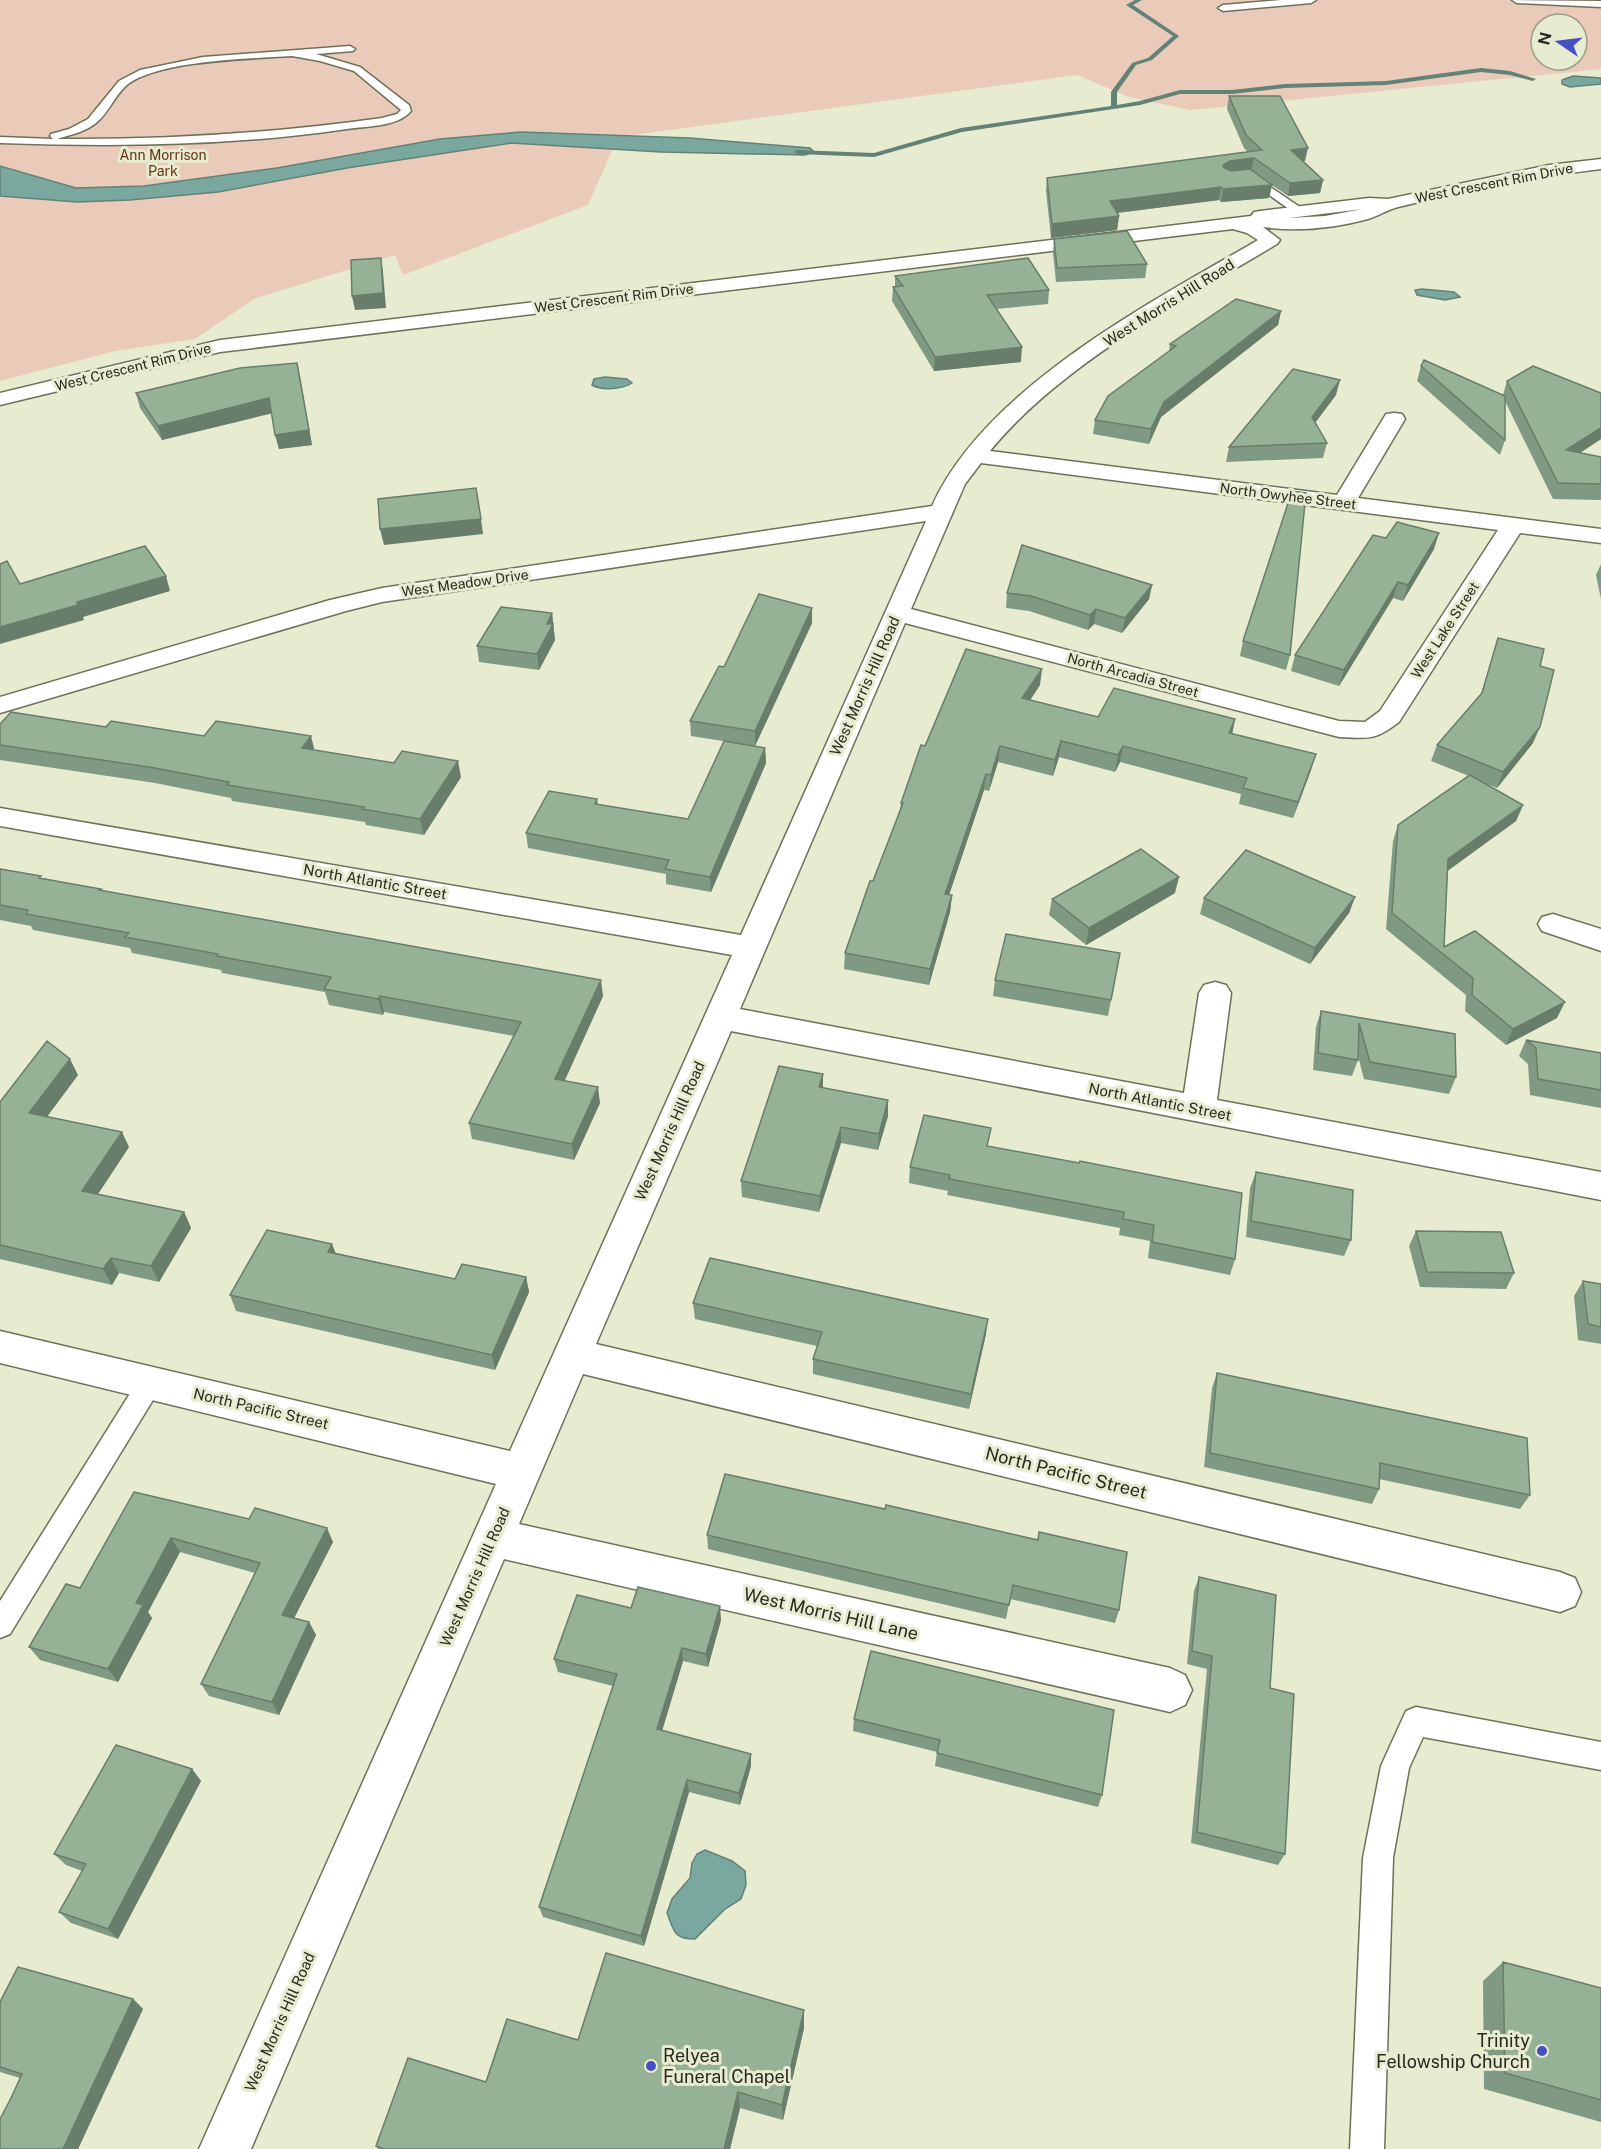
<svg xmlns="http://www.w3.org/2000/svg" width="1601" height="2149" viewBox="0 0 1601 2149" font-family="'Public Sans',sans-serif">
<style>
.green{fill:#eacab9;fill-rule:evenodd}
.water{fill:#7ba89e;stroke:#628278;stroke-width:1.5}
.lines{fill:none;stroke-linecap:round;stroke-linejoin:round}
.stream{fill:#628278;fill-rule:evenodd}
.lane-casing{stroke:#6e7159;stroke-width:3}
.street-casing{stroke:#6e7159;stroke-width:3}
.lane{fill:#fff;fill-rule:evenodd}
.street{fill:#fff;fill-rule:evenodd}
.wall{fill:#809982}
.shaded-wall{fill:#687d6a}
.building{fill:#95b297;stroke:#687d6a;stroke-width:1.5}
.poi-dot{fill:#464ec3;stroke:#e7ebd0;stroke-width:2}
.labels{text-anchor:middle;stroke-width:6;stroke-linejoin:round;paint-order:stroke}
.far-park-label{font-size:14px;fill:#663618;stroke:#e7ebd0}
.far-street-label{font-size:14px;fill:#282a20;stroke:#e7ebd0}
.street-label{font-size:15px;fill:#282a20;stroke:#e7ebd0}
.near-street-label{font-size:18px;fill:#282a20;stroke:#e7ebd0}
.near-poi-label{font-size:18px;fill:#282a20;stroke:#e7ebd0;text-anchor:end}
</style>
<rect width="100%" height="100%" fill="#e7ebd0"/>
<!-- green -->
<path class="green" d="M0,0H1601V69L1190,110L1129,97L1077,75L618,137L588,205L403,275L395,255L254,299L195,339L115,351L0,381ZM1541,24H1577V60H1541Z"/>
<!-- water -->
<path class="water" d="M1573,76L1601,78V84L1570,87L1562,84V80Z
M521,132L690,138L810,148L814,152L805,155L661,152L511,143L347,168L218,192L130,200L77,202L0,196V166L76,188L144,186L277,168L440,139Z
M1422,289L1454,292L1460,297L1445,300L1417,295L1415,290Z
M605,377L627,379L632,383C623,389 602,391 592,385L594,379Z
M705,1850L732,1861L745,1871L746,1885L741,1899L725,1909L695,1939C673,1939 674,1930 667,1913L672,1899L690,1878L692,1863L697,1854Z"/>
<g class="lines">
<!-- stream -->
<path class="stream" d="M1135,0H1142L1133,5L1179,36L1152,60L1136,65L1117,92V105L1140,101L1180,90H1232L1285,84L1386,81L1481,68L1510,71L1536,79L1533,81L1510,75L1481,72L1386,85L1285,88L1232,94H1180L1140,105L962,132L874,157L797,154L794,152L797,150L874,153L961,128L1111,106V92L1132,63L1148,58L1173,36L1126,5Z"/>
<!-- lane casing -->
<g class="lane-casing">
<path id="lane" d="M1281,0H1316L1311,3L1223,11L1218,8L1223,5Z
M1512,0L1601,1V7L1517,3Z
M350,46L355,49L353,51L316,54L360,67L409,105L411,111C398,127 366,126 347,129C232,146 116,147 0,143V137L53,139L50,136L51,134L69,129L88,119L119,81L140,70L203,57ZM292,56L320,61L354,71L401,110L397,114L382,118C274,133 166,140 57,139C70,135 85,132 96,123C109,113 115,94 128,84C163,60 249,59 292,56Z
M1250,173L1304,210V214H1296L1248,180L1241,177Z
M150,1372L159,1376L162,1383L159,1390L10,1634L0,1638V1601L141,1376Z
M1416,1707L1601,1742V1770L1423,1737L1409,1768L1393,1858L1384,2149H1350L1363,1858L1381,1766L1406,1711Z"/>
</g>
<!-- street casing -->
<g class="street-casing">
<path id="street" d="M1601,159V169C1533,177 1465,191 1398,207C1387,210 1378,216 1368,219C1335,228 1297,232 1263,227L1280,240L1277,244C1182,301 1061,364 990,451L1337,495L1383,419L1386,414L1394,413L1402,414L1405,419L1358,498L1601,529V543L1520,533L1399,722C1374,741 1370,738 1339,737L905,623L740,1009L1184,1093L1199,993L1204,985L1215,982L1226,985L1231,993L1217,1100L1601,1172V1200L731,1031L596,1344L1560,1572L1575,1578L1581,1592L1575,1606L1560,1612L583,1374L519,1524L1170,1668L1185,1675L1192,1690L1185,1705L1170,1712L504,1559L251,2149H199L496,1484L0,1363V1331L510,1451L732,955L0,826V808L741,935L926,521L382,602L346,611L0,713V697L330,600L382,588L932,506C985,388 1150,303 1258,240L1247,233L1233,229L220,352L0,405V393L220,340L1251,216L1254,212L1260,211L1369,198L1388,199L1549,165ZM1363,209L1325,216L1289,218ZM981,463L1498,530L1380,711L1365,722L1339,721L911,609L965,484Z
M1553,914L1601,929V951L1542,931L1538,924L1542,917Z"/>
</g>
<!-- lane -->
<use href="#lane" class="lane"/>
<!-- street -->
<use href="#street" class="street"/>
</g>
<!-- wall -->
<path class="wall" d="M1229,96L1305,161H1303L1323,180L1320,193L1288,196L1272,185L1269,198L1221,202L1219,200L1117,213L1119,216L1117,230L1051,238L1046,191L1047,178L1248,152L1244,148L1227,109Z
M1054,239L1147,264L1145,278L1056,282L1053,253Z
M895,276L1049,290L1048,304L996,309L1021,362L934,371L892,301L893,287H895Z
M1281,311L1278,325L1161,417L1149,444L1093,434L1095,420L1169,351L1170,344Z
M1421,366L1503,395L1507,381L1601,393V439L1580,453L1601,457V500L1553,499L1505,401V440L1500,455L1417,381Z
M300,377L312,445L279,449L272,413L162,440L140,408L136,393Z
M1336,395L1315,423L1327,443L1323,458L1226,462L1229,447Z
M1434,549L1403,601L1393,598L1339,686L1291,671L1295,655Z
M1601,564V599L1596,575Z
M1152,585L1149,599L1122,633L1094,624L1088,630L1029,611L1006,608L1007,593Z
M552,613L555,640L539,670L479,662L477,646Z
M812,623L755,746L691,736L690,721Z
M1498,638L1540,666L1533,743L1497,788L1482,782L1523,805L1516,821L1447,871L1444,947L1557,1018L1506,1045L1465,1011L1466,995L1386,929L1393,841L1398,825L1469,776L1431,761L1437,745L1481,694Z
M1243,641L1290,655L1286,670L1240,656Z
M1040,685L1030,700L1098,717L1235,719L1232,734L1311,770L1293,818L1239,804L1241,794L1120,762L1115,772L1059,757L1053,776L998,762L989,791L984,790L949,895H952L950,912L929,985L844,969L845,953L900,810L901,803L925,746Z
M0,724L106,727L204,736L314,750L461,777L424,835L366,825L365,822L232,801L231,798L155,783L0,760Z
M765,748L766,763L711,892L666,884V874L528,848L526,833L597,799L598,804L688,819Z
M0,869L603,996L565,1080L600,1103L574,1160L472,1139L469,1123L514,1036L384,1012L383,1015L329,1005L325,992L222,973L221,970L132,953L130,948L33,930L31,926L0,920Z
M1175,893L1086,945L1049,915L1052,899Z
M1355,897L1349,913L1310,964L1200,914L1204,898Z
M1120,953L1108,1016L993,996L995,980Z
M1321,1011L1455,1034L1456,1077L1449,1094L1364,1079L1358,1056V1060L1352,1076L1313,1070L1316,1027Z
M1526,1040L1601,1053V1108L1530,1095L1528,1064L1519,1056Z
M78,1075L47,1116L129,1147L98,1194L184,1212L191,1228L159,1282L119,1273L112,1285L0,1259V1102Z
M823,1088L888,1116L878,1150L841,1143L819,1212L742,1197L741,1181Z
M989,1146L1235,1259L1230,1275L1148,1258L1150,1241L1119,1235L1120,1228L947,1195L948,1191L909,1183L910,1167Z
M1256,1172L1351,1240L1344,1256L1246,1237L1250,1188Z
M1416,1231L1514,1273L1506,1289L1420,1287L1409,1246Z
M336,1253L455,1279L526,1277L529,1292L495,1370L236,1311L230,1295Z
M1583,1281L1601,1284V1344L1578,1340L1574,1296Z
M693,1303L986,1334L969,1409L813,1374V1359L817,1346L695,1319Z
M1217,1373L1530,1495L1520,1509L1379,1479V1489L1372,1504L1204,1467L1212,1388Z
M725,1474L1119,1610L1115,1623L1010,1599L1006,1619L708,1549L707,1535Z
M134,1492L333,1542L294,1618L309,1622L316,1635L279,1715L209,1696L201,1684L255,1573L180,1552L148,1612L152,1618L118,1682L40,1660L29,1647L80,1588Z
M1199,1577L1270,1688L1285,1854L1278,1865L1191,1843L1207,1669L1187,1664L1194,1591Z
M631,1608L721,1620L708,1667L683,1661L662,1731L751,1766L740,1805L689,1792L644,1946L543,1917L539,1907L613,1686L558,1672L554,1659Z
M871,1651L1102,1795L1098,1807L935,1766L937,1752L853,1731L854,1719Z
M192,1769L201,1781L118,1939L71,1923L59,1912L82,1871L66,1865L54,1854Z
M1503,1962L1601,1988V2122L1484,2089L1483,1981Z
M133,1999L143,2009L78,2149H0L20,2078L0,2072V2002Z
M804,2010V2028L783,2120L740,2108L730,2149H378L376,2146L486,2082L578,2040Z"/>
<!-- shaded-wall -->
<path class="shaded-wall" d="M1308,148L1305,161L1288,163L1291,150Z
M1254,158L1251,171L1228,174L1223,165L1230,161Z
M1323,180L1320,193L1288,196L1290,183Z
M1272,185L1269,198L1221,202L1223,189Z
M1221,187L1219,200L1108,214L1110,201Z
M1119,216L1117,230L1051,238L1052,224Z
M381,258L383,272L386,308L355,310L352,296Z
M1281,311L1278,325L1161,417L1149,444L1151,429L1164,402Z
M1022,347L1021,362L934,371L935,357Z
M297,363L312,445L279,449L275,435Z
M1340,380L1336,395L1308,432L1312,417Z
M269,398L273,413L162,440L158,426Z
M1601,428V439L1561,465L1566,450Z
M481,519L483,534L384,545L380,529Z
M1439,533L1434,549L1403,601L1408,585Z
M166,576L170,591L83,617L84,620L0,644V627L77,602Z
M1398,582L1393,598L1339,686L1344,670Z
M1152,585L1149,599L1122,633L1125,618Z
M812,608V623L755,746V731Z
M1096,609L1094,624L1088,630L1090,615Z
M552,613L555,640L539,670L537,654L547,624Z
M1042,669L1040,685L1021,714L1022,698Z
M1235,719L1232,735L1229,733Z
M1540,727L1533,743L1497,788L1503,772Z
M311,736L315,752L302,748Z
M1061,741L1059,757L1053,776L1055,760Z
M1000,746L998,762L989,791L991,775Z
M1123,746L1120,762L1115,772L1118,755Z
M765,748L766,763L711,892L710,877Z
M1316,754L1311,770L1293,818L1298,802Z
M458,761L461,777L424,835L420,819Z
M986,774L984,790L944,910L945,894Z
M1523,805L1516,821L1442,875L1448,859Z
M1179,877L1175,893L1086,945L1089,928Z
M952,895L950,912L929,985L930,969Z
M1355,897L1349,913L1310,964L1315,948Z
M601,980L603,996L558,1095L555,1079Z
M380,996L384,1012L383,1015L378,999Z
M1565,1002L1557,1018L1506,1045L1513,1029Z
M70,1059L78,1075L38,1129L29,1113Z
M823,1074V1090L819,1087Z
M598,1087L600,1103L574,1160L572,1144Z
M888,1100V1116L878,1150L879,1134Z
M841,1127V1143L819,1212L820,1196Z
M122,1132L129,1147L90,1206L82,1191Z
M184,1212L191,1228L159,1282L151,1266Z
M332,1244L338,1259L328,1252Z
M111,1258L119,1273L112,1285L103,1269Z
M526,1277L529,1292L495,1370L492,1355Z
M988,1319L986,1334L969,1409L971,1394Z
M327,1528L333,1542L289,1628L282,1615Z
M171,1538L180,1552L148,1612L152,1618L118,1682L108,1669L136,1603Z
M720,1606L721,1620L708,1667L706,1654Z
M309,1622L316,1635L279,1715L272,1702Z
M682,1648L683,1661L659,1741L657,1729Z
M751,1754V1766L740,1805L739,1793Z
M192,1769L201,1781L118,1939L108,1929Z
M687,1780L689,1792L644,1946L641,1936Z
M133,1999L143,2009L78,2149H63Z
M804,2010V2028L783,2120L782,2105Z
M738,2092L740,2108L730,2149H724Z"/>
<!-- building -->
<path class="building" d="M1229,96H1280L1308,148L1291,150L1323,180L1290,183L1254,158L1230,161L1223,165L1224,168L1231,171L1250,169L1272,185L1223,189L1221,187L1110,201L1119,216L1052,224L1047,178L1262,150L1246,135Z
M1127,231L1147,264L1057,268L1054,239Z
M381,258L383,293L352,296L351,260Z
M1028,258L1049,290L987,295L1022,347L935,357L893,287L903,286L895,276Z
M1236,299L1281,311L1164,402L1151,429L1095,420L1108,396L1176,346L1170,344Z
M1424,360L1505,396V440L1421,366Z
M297,363L309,430L275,435L269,398L158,426L136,393L240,368Z
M1533,366L1601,393V428L1566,450L1601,457V484L1558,483L1507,381Z
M1293,369L1340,380L1312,417L1327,443L1229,447Z
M476,488L481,519L380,529L378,499Z
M1292,491L1306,493L1290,655L1243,641Z
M1397,522L1439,533L1408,585L1398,582L1344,670L1295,655L1373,535L1386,538Z
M1022,545L1152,585L1125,618L1096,609L1090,615L1031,596L1007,593Z
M145,546L166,576L77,602L78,605L0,627V564L7,561L20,584Z
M759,594L812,608L755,731L690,721L719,666L724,667Z
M501,607L552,613L547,624H553L537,654L477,646Z
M1498,638L1544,649L1540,666L1554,670L1540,727L1503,772L1437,745L1482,693Z
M966,649L1042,669L1022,698L1098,717L1114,688L1235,719L1229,733L1316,754L1298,802L1243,788L1247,778L1123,746L1118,755L1061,741L1055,760L1000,746L991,775L986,774L945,894L952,895L930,969L845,953L870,881H873L903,803H901L921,745L925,746Z
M11,712L106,727L111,721L204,736L216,721L311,736L302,748L394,763L402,751L458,761L420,819L362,809L364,807L227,785L229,782L149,767L0,745V724Z
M724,741L765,748L710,877L665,869L669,860L526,833L549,791L597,799L595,804L688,819Z
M1470,775L1523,805L1448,859L1444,947L1475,931L1565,1002L1513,1029L1472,995L1473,978L1392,913L1398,825Z
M1141,849L1179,877L1089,928L1052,899Z
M1246,850L1355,897L1315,948L1204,898Z
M0,869L41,876L39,878L101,889L99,890L601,980L555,1079L598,1087L572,1144L469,1123L521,1022L380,996L378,999L324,989L331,977L217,956L218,954L125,937L129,933L26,914L28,910L0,905Z
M1006,934L1120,953L1111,1000L995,980Z
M1321,1011L1455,1034L1456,1077L1370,1062L1359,1023L1358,1060L1318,1053Z
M1526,1040L1601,1053V1090L1538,1079L1536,1048Z
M47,1041L70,1059L29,1113L122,1132L82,1191L184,1212L151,1266L111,1258L103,1269L0,1245V1102Z
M779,1066L823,1074L819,1087L888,1100L879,1134L841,1127L820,1196L741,1181Z
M924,1115L991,1128L987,1146L1079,1163L1080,1161L1242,1193L1235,1259L1152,1242L1154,1225L1123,1219L1124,1212L949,1179L950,1175L910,1167Z
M1256,1172L1353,1190L1351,1240L1251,1221Z
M267,1230L332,1244L328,1252L455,1279L462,1264L526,1277L492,1355L230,1295Z
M1416,1231L1501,1232L1514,1273L1427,1272Z
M710,1258L988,1319L971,1394L813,1359L822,1332L693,1303Z
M1583,1281L1601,1284V1327L1588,1324Z
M1217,1373L1527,1438L1530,1495L1380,1463L1379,1489L1210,1453Z
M725,1474L885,1509L886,1505L1038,1540L1039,1532L1127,1552L1119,1610L1013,1585L1009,1605L707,1535Z
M134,1492L249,1519L255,1508L327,1528L282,1615L309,1622L272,1702L201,1684L260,1563L171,1538L136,1603L143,1605L108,1669L29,1647L66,1584L80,1588Z
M1199,1577L1276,1595L1270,1688L1294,1694L1285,1854L1197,1832L1212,1656L1192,1651Z
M638,1587L720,1606L706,1654L682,1648L657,1729L751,1754L739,1793L687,1780L641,1936L539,1907L617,1674L554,1659L577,1595L631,1608Z
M871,1651L1114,1710L1102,1795L937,1753L940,1740L854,1719Z
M116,1745L192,1769L108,1929L59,1912L86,1864L54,1854Z
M606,1953L804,2010L782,2105L738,2092L724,2149H384L376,2146L408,2058L486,2082L507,2019L578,2040Z
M1503,1962L1601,1988V2100L1505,2073Z
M18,1967L133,1999L63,2149H0V2119L11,2098L22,2074L0,2067V2002Z"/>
<!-- markers -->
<g class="poi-dot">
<circle cx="1542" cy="2051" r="6"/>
<circle cx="651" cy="2066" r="6"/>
</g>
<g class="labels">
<!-- far-park labels -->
<g class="far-park-label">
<text x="163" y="160">Ann Morrison<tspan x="163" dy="16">Park</tspan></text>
</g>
<!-- far-street labels -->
<g class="far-street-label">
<text transform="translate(1494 183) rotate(-11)" y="5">West Crescent Rim Drive</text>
<text transform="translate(614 298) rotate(-7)" y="5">West Crescent Rim Drive</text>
<text transform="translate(133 367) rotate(-14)" y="5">West Crescent Rim Drive</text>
<text transform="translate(1288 496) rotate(7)" y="5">North Owyhee Street</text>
<text transform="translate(465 583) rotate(-8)" y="5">West Meadow Drive</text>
<text transform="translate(1445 630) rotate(-57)" y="5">West Lake Street</text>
<text transform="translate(1133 675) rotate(15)" y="5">North Arcadia Street</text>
</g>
<!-- street labels -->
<g class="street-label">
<text transform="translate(1169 303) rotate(-32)" y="5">West Morris Hill Road</text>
<text transform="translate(865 686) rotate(-66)" y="5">West Morris Hill Road</text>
<text transform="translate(375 882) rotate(10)" y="5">North Atlantic Street</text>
<text transform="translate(1160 1102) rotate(11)" y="5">North Atlantic Street</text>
<text transform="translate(670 1131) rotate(-66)" y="5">West Morris Hill Road</text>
<text transform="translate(261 1409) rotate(13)" y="5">North Pacific Street</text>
<text transform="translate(475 1577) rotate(-66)" y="5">West Morris Hill Road</text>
<text transform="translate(280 2022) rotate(-66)" y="5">West Morris Hill Road</text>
</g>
<!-- near-street labels -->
<g class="near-street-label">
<text transform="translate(1066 1473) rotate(14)" y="6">North Pacific Street</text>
<text transform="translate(831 1614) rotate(13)" y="6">West Morris Hill Lane</text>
</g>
<!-- near-poi labels -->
<g class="near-poi-label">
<text x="1530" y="2047">Trinity<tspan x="1530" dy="21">Fellowship Church</tspan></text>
<text x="663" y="2062" text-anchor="start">Relyea<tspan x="663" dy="21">Funeral Chapel</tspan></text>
</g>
</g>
<!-- north arrow -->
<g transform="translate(1559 42) rotate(284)"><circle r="28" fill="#e7ebd0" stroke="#9b9e8a" stroke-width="1.5"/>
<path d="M0-4.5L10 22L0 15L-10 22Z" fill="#464ec3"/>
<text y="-9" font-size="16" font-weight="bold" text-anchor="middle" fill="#282a20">N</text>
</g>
</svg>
